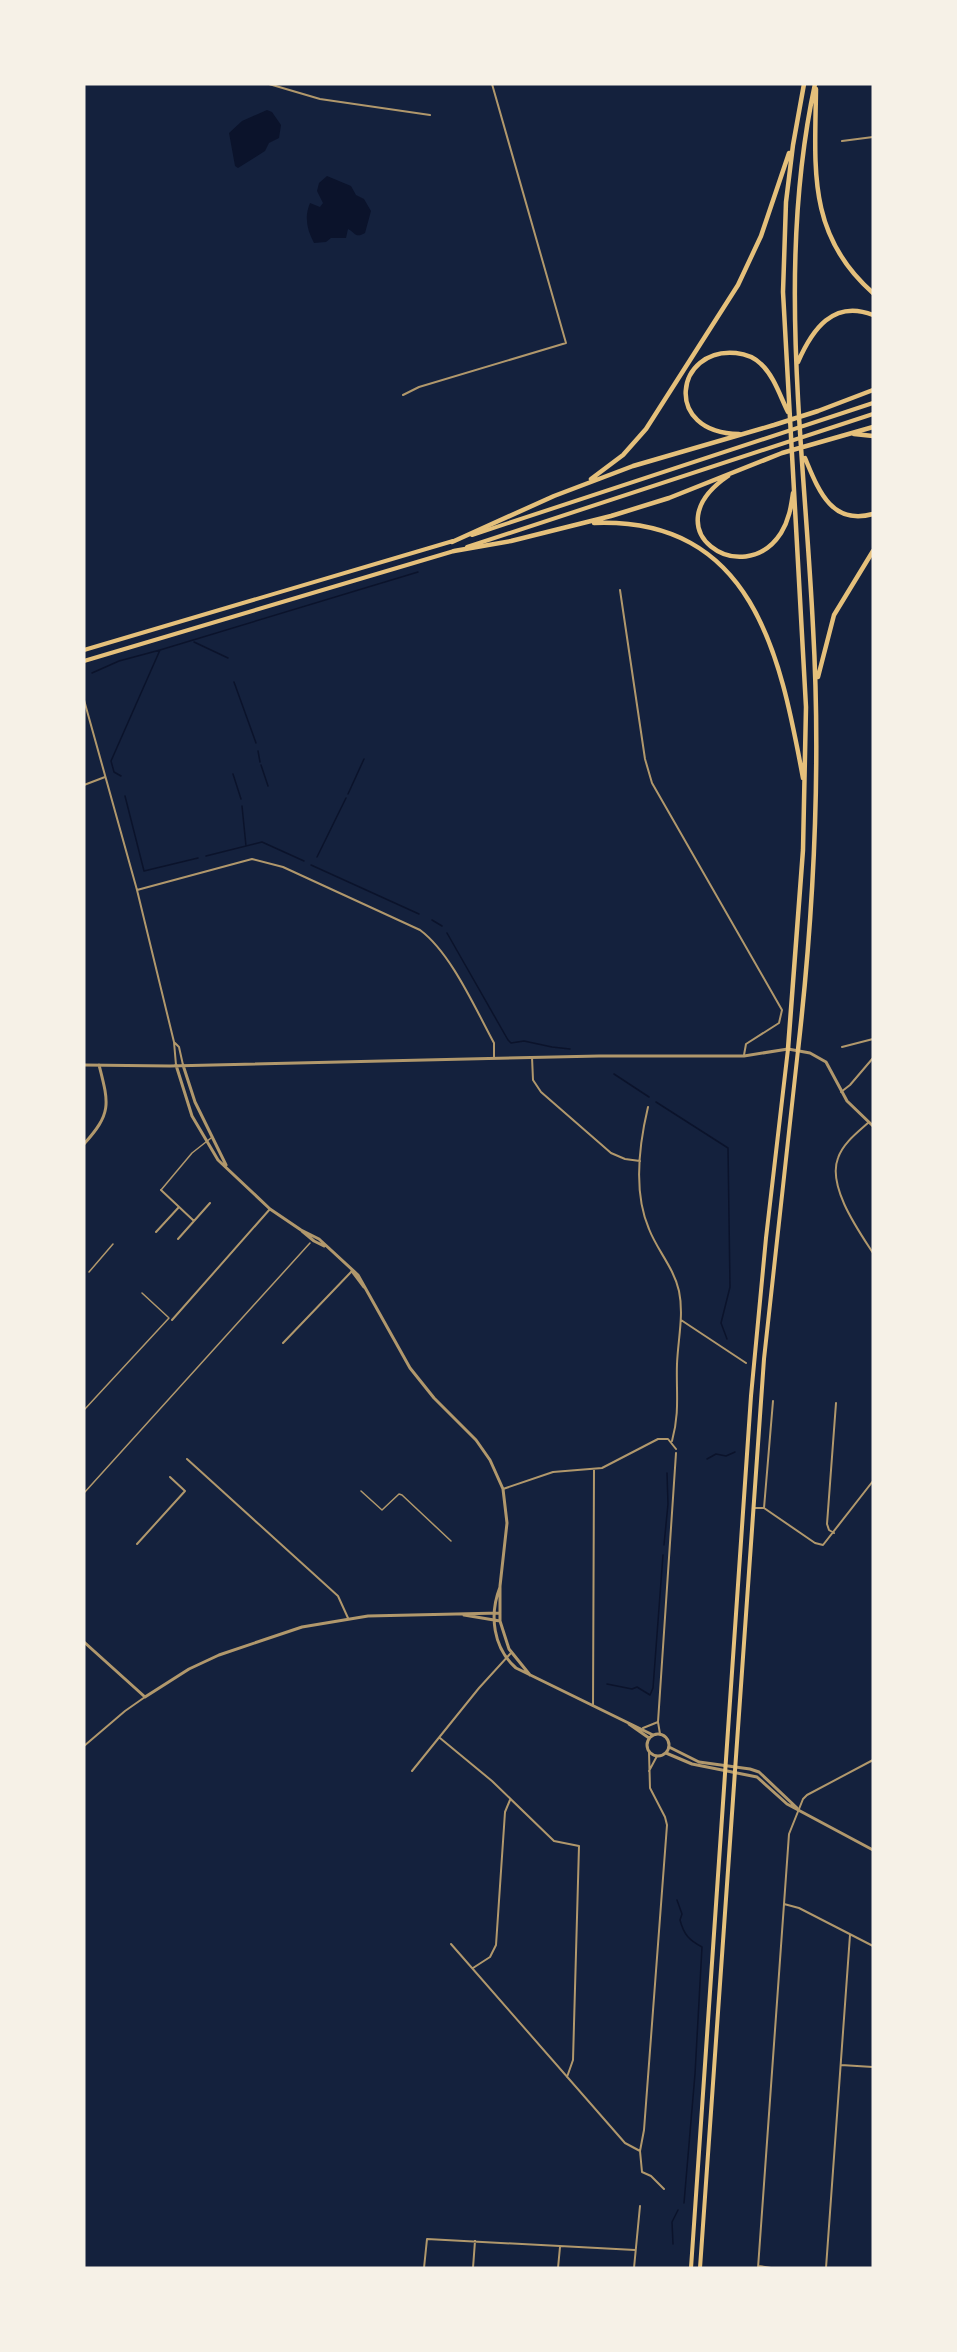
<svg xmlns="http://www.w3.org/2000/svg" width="957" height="2352" viewBox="0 0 957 2352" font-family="Commissioner,sans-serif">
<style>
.water{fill:#0b132b}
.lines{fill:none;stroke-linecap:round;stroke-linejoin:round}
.stream{stroke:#0b132b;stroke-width:1.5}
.service{stroke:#b1986c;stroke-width:1.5}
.pedestrian{stroke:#b1986c;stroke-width:1.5}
.minor{stroke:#b1986c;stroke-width:2}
.tertiary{stroke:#b1986c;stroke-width:3}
.trunk{stroke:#e5c07b;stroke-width:4}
.motorway{stroke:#e5c07b;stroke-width:4.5}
</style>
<rect width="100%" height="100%" fill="#14213d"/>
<!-- water -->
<path class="water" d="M267,110L272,112L281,125L279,138L269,143L265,151L238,168L235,166L229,133L242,121Z
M327,176L351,186L356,195L364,199L371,211L365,233C355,239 355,232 348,229L346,238H331L326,242L314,243C307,230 304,217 310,203L320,207L323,203L317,191L319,183Z"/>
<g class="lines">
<!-- stream -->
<path class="stream" d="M194,642L228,658
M160,650L418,572
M92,673L119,661L160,650L111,761L114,772L121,776
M234,682L256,743
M258,751L260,762
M261,765L268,786
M233,774L241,799
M348,794L364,759
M125,796L144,871L198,858
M242,806L246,846
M206,856L262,842L304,861
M317,857L346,798
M311,865L419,914
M432,920L442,926
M447,933L508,1040L511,1043L524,1041L552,1047L570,1049
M614,1074L649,1097
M656,1102L728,1148L730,1287L721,1323L727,1339
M707,1459L716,1454L726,1456L735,1452
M664,1545L668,1504L667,1473
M607,1684L632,1689L637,1687L650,1695L653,1688L663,1555
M677,1900L682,1914L680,1920C684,1935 689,1940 702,1947L695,2074L684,2203
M673,2244L672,2222L678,2210"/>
<!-- service -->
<path class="service" d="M161,1190L192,1153L211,1138
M89,1272L113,1244
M142,1293L168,1317
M84,1410L169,1318
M361,1491L382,1510L399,1494L402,1495L451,1541"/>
<!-- pedestrian -->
<path class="pedestrian" d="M84,1493L310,1243"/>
<!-- minor -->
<path class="minor" d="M269,84L320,99L430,115
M842,141L873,137
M403,395L419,387L566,343L492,84
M620,590L645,759L652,783L782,1010L779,1023L746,1044L744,1055
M84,700L137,890L174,1042L176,1065
M84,785L105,777
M137,890L252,859L283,867L420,930C451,953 475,1008 494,1043V1057
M175,1043L179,1047L183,1065
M842,1047L873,1039
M532,1057L533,1080L541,1092L611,1153L625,1159L640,1161
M841,1092L850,1085L873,1058
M648,1107C639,1145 633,1192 649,1229C657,1250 674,1268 679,1291C684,1315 678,1339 677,1364C676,1392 680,1412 672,1441
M869,1122C858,1132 843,1143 838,1158C827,1186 858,1230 873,1253
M161,1190L194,1221L178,1239
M194,1221L210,1203
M156,1232L179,1207
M172,1320L270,1209
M681,1320L746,1363
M283,1343L352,1271
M187,1459L338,1596L348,1618
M503,1489L553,1472L602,1468L658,1439H668L676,1449
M754,1508H764L773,1401
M764,1508L815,1543L823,1545L873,1481
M834,1533L829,1530L827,1524L836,1403
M137,1544L185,1491L170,1477
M593,1706L594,1469
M643,1728L658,1722
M660,1734L658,1722L676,1453
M440,1738L492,1781L554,1841L579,1846L573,2060L567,2077
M84,1746L125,1711L145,1697
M649,1752L650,1788L665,1817L667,1825L644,2130L640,2151L642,2172L651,2176L664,2189
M412,1771L479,1688L511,1653
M649,1771L657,1756
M784,1904L799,1908L873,1946
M451,1944L625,2143L640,2151
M473,1968L490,1957L496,1945L505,1812L510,1800
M841,2065L873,2067
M759,2266L771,2268
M424,2268L427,2239L635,2250
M473,2268L475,2241
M558,2268L560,2247
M634,2268L640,2206
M758,2268L789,1834L803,1799L807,1795L873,1760
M826,2268L850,1935"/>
<!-- tertiary -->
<path class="tertiary" d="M84,1065L170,1066L599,1056H744L788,1049L810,1053L826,1062L847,1101L873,1126
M176,1065L192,1116L218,1160L270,1209L301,1230L319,1239L358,1275L410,1368L434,1398L476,1440L490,1460L503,1489L507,1523L500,1586V1621L509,1649L530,1675
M183,1065L195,1102L226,1165
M84,1144C112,1113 109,1104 99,1065
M302,1231L314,1241L324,1246
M352,1271L364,1287
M500,1587C489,1615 493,1648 516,1668L653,1735
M464,1615L500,1621
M84,1642L145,1697L189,1669L219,1655L302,1627L368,1616L500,1613
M629,1724L649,1738
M647 1745a11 11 0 1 1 22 0a11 11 0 1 1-22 0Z
M669,1747L699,1762L750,1769L759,1772L797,1808
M666,1753L692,1764L757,1777L787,1804L873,1850"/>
<!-- trunk -->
<path class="trunk" d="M472,535L873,403
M467,547L873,414
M84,650L453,541
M84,661L454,551
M691,2268L751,1396L766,1238L788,1049
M700,2268L764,1359L798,1050"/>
<!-- motorway -->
<path class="motorway" d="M816,89C815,169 807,235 873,293
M798,362C812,330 833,299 873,315
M739,434C662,433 675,347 736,353C745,354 754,357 761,364C774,376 780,396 788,412
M854,434L873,436
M805,458C818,489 831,526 873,514
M728,476C650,529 743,592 781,533C789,520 791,507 793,493
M591,479L623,455L646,429L738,285L761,236L789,153
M594,523C753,517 780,654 803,778
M452,542L554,496L633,466L774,425L818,411L873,390
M454,551L511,541L611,516L669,498L782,453L873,427
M818,677L834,615L873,551
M788,1049L803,850L806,707L783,292L786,202L793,145L804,84
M798,1050C814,910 821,768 813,627C804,445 776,264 815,84"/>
</g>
<!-- border -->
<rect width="957" height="2352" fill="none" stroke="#f6f1e7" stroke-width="171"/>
</svg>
